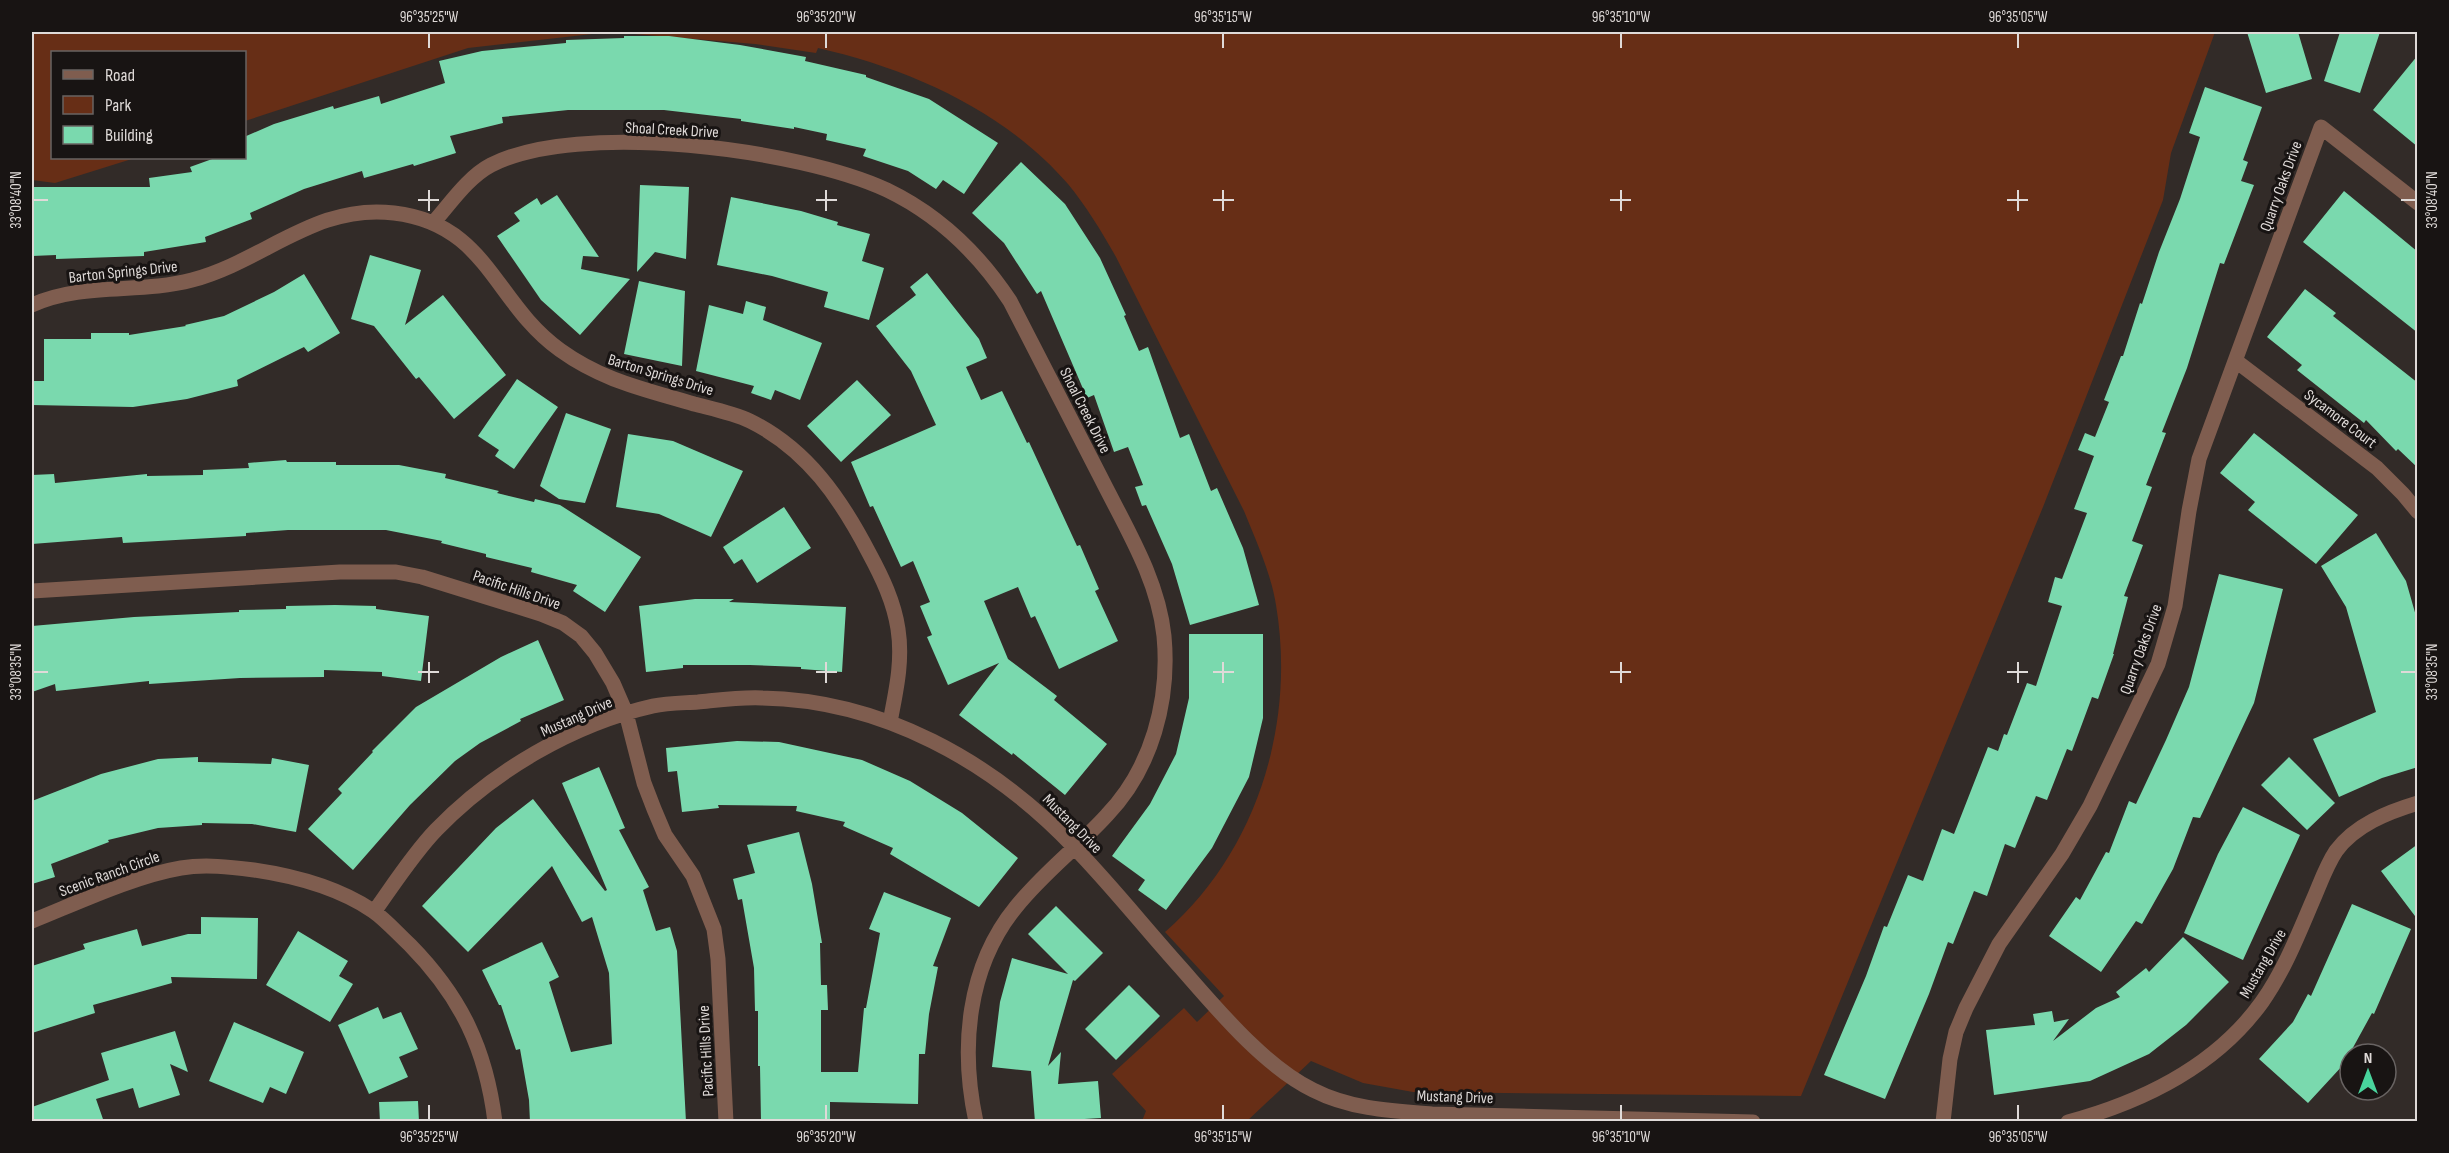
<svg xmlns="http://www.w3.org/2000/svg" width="2449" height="1153" viewBox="0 0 2449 1153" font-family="'Sofia Sans Condensed',sans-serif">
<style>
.green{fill:#672e16}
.building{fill:#7ad9ae}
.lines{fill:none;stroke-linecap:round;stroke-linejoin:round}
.street{stroke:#7f5d4f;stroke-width:15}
.ticks{fill:none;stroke:#dfdad8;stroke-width:2}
.labels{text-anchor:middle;stroke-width:6;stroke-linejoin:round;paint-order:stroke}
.street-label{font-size:16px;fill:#dfdad8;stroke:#181413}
.neatline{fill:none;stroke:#dfdad8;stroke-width:2}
.ticks-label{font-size:15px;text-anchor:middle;fill:#dfdad8}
</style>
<rect width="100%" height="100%" fill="#322b28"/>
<!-- green -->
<path class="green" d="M32,32H2215L2171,153L2163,200L2043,507L1801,1096L1413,1092L1363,1083L1311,1061L1247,1121H1142L1146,1111L1112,1074L1184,1008L1197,1022L1224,996L1165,932C1257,852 1296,724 1276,605C1271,573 1256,541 1244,511L1116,257C1102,232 1086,206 1068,184C1005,111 910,69 818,48L816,53L755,44L610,32L468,48L245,121L244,52H52V158H135L55,183L32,180Z"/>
<!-- building -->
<path class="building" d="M2247,32H2298L2312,79L2266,93Z
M2340,32H2380L2360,93L2324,81Z
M624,36H669L740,45L806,57L805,61L866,75V77L929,99L998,143L964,194L943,180L936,189L908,171L863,156L866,149L826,140L827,134L794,127V129L741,121V119L664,110H568L502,117L503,123L450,136L456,153L414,166L413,164L364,178L362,171L304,189L250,213L252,219L205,237L206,242L144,252V256L56,259V255L32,256V187H150L149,178L192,172L190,167L215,158H244V137L274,124L333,106L334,109L379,96L381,104L445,83L439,61L482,51L566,43V40L624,38Z
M2418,55V147L2373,110Z
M2205,87L2262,107L2243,160L2248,162L2241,181L2254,185L2224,264L2220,263L2187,368L2162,432L2166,433L2146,485L2152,487L2132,541L2143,545L2124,596L2128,597L2113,654H2114L2098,699L2092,697L2072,751L2067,749L2047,800L2036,796L2015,848L2005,844L1987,896L1974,891L1953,944L1948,942L1929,994L1885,1099L1824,1075L1866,976L1884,926L1887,927L1908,875L1923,881L1942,829L1954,834L1988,747L1998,751L2004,734L2007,735L2027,683L2036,686L2062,606L2048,602L2055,577L2062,579L2087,513L2074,509L2094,456L2078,450L2085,433L2095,437L2109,402L2104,400L2121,356H2123L2140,303L2142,304L2159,252L2180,199L2200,137L2189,133Z
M1021,162L1065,204L1100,258L1126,315L1124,316L1139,351L1148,347L1180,438L1189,434L1211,491L1217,488L1243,548L1259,605L1190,625L1172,564L1146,505L1142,506L1135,487L1143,485L1128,447L1114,452L1094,395L1087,398L1041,291L1037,294L1004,243L972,213Z
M640,185L689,187L686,259L655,252L637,272Z
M2344,191L2418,252V333L2303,242Z
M557,195L599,257L583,256L581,269L630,279L580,335L541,300L497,236L520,221L514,213L537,198L541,205Z
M731,197L801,211L838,222L837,225L870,234L862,261L884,268L869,320L824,307L828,292L772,276L717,265Z
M370,255L421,270L405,325L443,295L506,375L454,419L419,377L416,379L374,326L351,319Z
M927,273L979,339L987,358L966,367L981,400L1002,391L1027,443L1029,442L1077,546L1080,545L1099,589L1095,591L1118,641L1059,669L1035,616L1031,618L1018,587L984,601L1008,659L1057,696L1054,700L1107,744L1065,795L1013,753L1012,755L959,715L999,663L948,685L927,637L932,635L920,606L930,602L913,561L901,567L873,506L870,507L851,462L936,425L911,371L876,326L916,295L910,287Z
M304,274L340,333L308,352L304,347L237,380L238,386L187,399L133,407L32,405V381H44V339H91V333H129V335L186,326L185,325L224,316L274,292Z
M639,281L685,291L682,366L624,354Z
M2305,289L2336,313L2333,316L2418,383V468L2398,449L2396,451L2366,420L2364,423L2297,370L2302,365L2267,337Z
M746,301L766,307L763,320L822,343L800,400L775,390L771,400L751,393L754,386L696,371L709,305L743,314Z
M517,379L558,407L514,469L495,456L499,450L478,436Z
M857,380L891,415L841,462L807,426Z
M566,413L611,429L585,503L559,499L540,486Z
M2254,433L2358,515L2316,564L2248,510L2255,502L2220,473Z
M628,434L673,441L743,471L711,537L659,514L616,507Z
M286,460L287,462H336V465H399L446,474L445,478L499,491L497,493L534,502L535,499L560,505L641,557L605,612L573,591L577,585L531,572L532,568L486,557V554L441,543L442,541L386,530H288L246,533V536L123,543L122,537L32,544V475L54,474L55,483L147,474V476L203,475V470L249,468L248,463Z
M784,507L811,548L757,583L742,559L734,564L723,547Z
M2376,533L2406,581L2418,623V767L2382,778L2339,797L2313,739L2376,712L2346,607L2321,566Z
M2219,574L2283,589L2254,703L2200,818L2193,817L2173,869L2142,924L2136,921L2101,972L2049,936L2076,897L2080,900L2106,852L2109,853L2129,801L2136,804L2166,740L2189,687Z
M695,599H734L729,602L846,607L842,672L801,669V667L750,665H683V668L646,672L639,606Z
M335,605L376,606V609L429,616L421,681L382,676V672L324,670V677L240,678L149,684V681L56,691L55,684L32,692V626L134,617L239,612V610L286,609V606Z
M1189,634H1263V718L1249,777L1212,848L1166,910L1138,890L1145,880L1112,856L1150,804L1176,754L1189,698Z
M538,640L564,700L520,719L521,721L480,743L455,761L410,805L353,870L308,829L342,793L338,789L373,752L372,751L416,707L501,657Z
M737,741L779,742L862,760L910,781L962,813L1018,858L979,907L890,854L893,848L843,826L845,822L796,811L797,806L718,805L719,808L682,812L677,771L668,772L666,748Z
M198,757V762L271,764L272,758L309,765L296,832L252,824L202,823V825L158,828L108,840L109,842L51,864L55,877L32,884V801L101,774L158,759Z
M2289,757L2335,803L2307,830L2261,785Z
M599,767L625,828L619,830L649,887L643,890L656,931L670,927L677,951L686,1122H530L529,1100L520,1049L516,1050L501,1005H499L482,970L542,942L559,977L549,982L571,1052L612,1044L609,973L592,917L582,922L552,866L468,952L422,906L496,828L533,799L605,891L607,890L562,783Z
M2243,807L2300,835L2243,960L2184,933L2218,854Z
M799,832L812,884L822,943H820L821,985H827L828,1010H821V1072H858L864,1008H866L880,933L869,929L884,892L951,918L933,966L938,967L929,1014L925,1054H919L918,1104L830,1102V1122H761L760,1066H758V1011H755L754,968L742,899L738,900L733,879L755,873L747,845Z
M2418,844V920L2381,871Z
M2352,904L2411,929L2374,1014L2372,1013L2344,1064L2308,1103L2259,1059L2293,1022L2308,994L2311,996Z
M1056,906L1103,953L1075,981L1073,980L1048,1066L1061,1052L1058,1084L1098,1081L1101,1118L1035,1122L1031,1071L992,1067L1000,1002L1012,958L1068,974L1028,934Z
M201,917L258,918L257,979L171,977L172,983L93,1005L95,1013L32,1033V966L85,949L83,944L137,929L142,946L188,934H201Z
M298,931L348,961L339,976L353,984L330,1022L266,985Z
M2183,937L2229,982L2186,1025L2149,1054L2090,1081L1994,1095L1986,1030L2035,1025L2033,1014L2052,1011L2054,1022L2069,1019L2053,1041L2096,1008L2120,997L2116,992L2146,968L2149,972Z
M1129,985L1160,1016L1116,1060L1085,1029Z
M378,1007L383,1019L401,1012L418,1049L399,1057L408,1077L369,1094L338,1025Z
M234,1022L304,1052L286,1094L270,1087L263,1103L209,1081Z
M175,1031L188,1072L170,1064L180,1095L139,1108L133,1088L96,1099L104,1122H32V1107L109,1080L101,1053Z
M418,1101L419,1122H380L379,1102Z"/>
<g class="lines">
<!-- street -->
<path class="street" d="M433,223C450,204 468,177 491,165C578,120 799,149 887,190C939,215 979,254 1010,301C1040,360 1071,419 1101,478C1126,528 1158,579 1164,636C1170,700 1152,768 1107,815C1078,847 1043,873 1016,907C967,967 960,1048 976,1122
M32,305C83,282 140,294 192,280C264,261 316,203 394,213C488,224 494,303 560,350C603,381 644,389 694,404C713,409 733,413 750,421C807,449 841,499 869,553C882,577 894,602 898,629C903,661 896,691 890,722
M2236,361L2377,468L2403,494L2418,512
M32,591L340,572H396L422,577L541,614L563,623L581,636L595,653L613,683L626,713L644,783L654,809L665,835L693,876L714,929L718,959L726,1122
M374,912C394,884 413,854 436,830C493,771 573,724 653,706C667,703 683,703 698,702C719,700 741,697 762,698C882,700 992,761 1074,847C1111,885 1145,928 1181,968C1217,1009 1264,1066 1313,1090C1350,1109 1391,1111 1432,1114L1753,1122
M32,921C77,903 134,876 181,868C205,864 230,867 254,870C295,876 339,888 373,911C386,920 398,934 410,945C461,997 486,1049 495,1122
M1943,1122L1950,1059L1956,1032L1966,1008L1999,944L2062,854L2090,806L2158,664L2175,606L2189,511L2199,459L2321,127L2418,203
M2068,1122C2142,1102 2216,1066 2262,1002C2284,971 2298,935 2313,900C2320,884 2326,866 2336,851C2355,825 2388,812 2418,803"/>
</g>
<!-- ticks -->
<path class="ticks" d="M429,33V48M826,33V48M1223,33V48M1621,33V48M2018,33V48M429,190V211M826,190V211M1223,190V211M1621,190V211M2018,190V211M33,200H48M418,200H439M816,200H837M1213,200H1234M1610,200H1631M2007,200H2028M2401,200H2416M429,662V683M826,662V683M1223,662V683M1621,662V683M2018,662V683M33,672H48M418,672H439M816,672H837M1213,672H1234M1610,672H1631M2007,672H2028M2401,672H2416M429,1105V1120M826,1105V1120M1223,1105V1120M1621,1105V1120M2018,1105V1120"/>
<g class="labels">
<!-- street labels -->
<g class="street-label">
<text transform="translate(672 129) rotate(3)" y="6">Shoal Creek Drive</text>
<text transform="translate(2280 186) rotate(-70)" y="6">Quarry Oaks Drive</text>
<text transform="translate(123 271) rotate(-6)" y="6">Barton Springs Drive</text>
<text transform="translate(661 374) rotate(17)" y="6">Barton Springs Drive</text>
<text transform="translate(1086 410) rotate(63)" y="6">Shoal Creek Drive</text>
<text transform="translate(2341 418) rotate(37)" y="6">Sycamore Court</text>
<text transform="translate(517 589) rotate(19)" y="6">Pacific Hills Drive</text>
<text transform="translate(2140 649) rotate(-70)" y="6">Quarry Oaks Drive</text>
<text transform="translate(576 716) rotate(-24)" y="6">Mustang Drive</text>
<text transform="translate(1073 823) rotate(45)" y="6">Mustang Drive</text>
<text transform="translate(109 873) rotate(-20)" y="6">Scenic Ranch Circle</text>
<text transform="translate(2262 963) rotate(-60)" y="6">Mustang Drive</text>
<text transform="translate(705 1051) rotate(-93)" y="6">Pacific Hills Drive</text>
<text transform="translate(1455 1096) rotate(2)" y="6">Mustang Drive</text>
</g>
</g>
<!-- border -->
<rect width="2449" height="1153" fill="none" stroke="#181413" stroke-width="66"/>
<!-- legend -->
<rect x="51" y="51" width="195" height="108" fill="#181413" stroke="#686362" stroke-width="1.5"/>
<rect x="63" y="70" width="30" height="9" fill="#7f5d4f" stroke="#686362" stroke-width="1.5"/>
<text x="105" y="81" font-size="18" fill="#dfdad8">Road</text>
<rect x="63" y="96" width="30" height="18" fill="#672e16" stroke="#686362" stroke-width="1.5"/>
<text x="105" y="111" font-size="18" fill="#dfdad8">Park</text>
<rect x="63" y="126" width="30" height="18" fill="#7ad9ae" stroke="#686362" stroke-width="1.5"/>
<text x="105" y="141" font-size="18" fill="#dfdad8">Building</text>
<!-- north arrow -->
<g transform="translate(2368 1072)"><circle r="28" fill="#181413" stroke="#686362" stroke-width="1.5"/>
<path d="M0-4.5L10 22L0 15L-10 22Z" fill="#49d49d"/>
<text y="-9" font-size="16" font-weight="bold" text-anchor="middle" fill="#dfdad8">N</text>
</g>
<rect x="33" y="33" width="2383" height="1087" class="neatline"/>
<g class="ticks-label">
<text x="429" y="22">96°35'25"W</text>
<text x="826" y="22">96°35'20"W</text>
<text x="1223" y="22">96°35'15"W</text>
<text x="1621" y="22">96°35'10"W</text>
<text x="2018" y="22">96°35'05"W</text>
<text transform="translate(16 200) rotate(-90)" y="5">33°08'40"N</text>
<text transform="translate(2432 200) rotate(-90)" y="5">33°08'40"N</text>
<text transform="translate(16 672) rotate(-90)" y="5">33°08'35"N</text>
<text transform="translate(2432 672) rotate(-90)" y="5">33°08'35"N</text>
<text x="429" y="1142">96°35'25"W</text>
<text x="826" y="1142">96°35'20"W</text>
<text x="1223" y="1142">96°35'15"W</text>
<text x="1621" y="1142">96°35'10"W</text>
<text x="2018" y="1142">96°35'05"W</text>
</g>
</svg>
